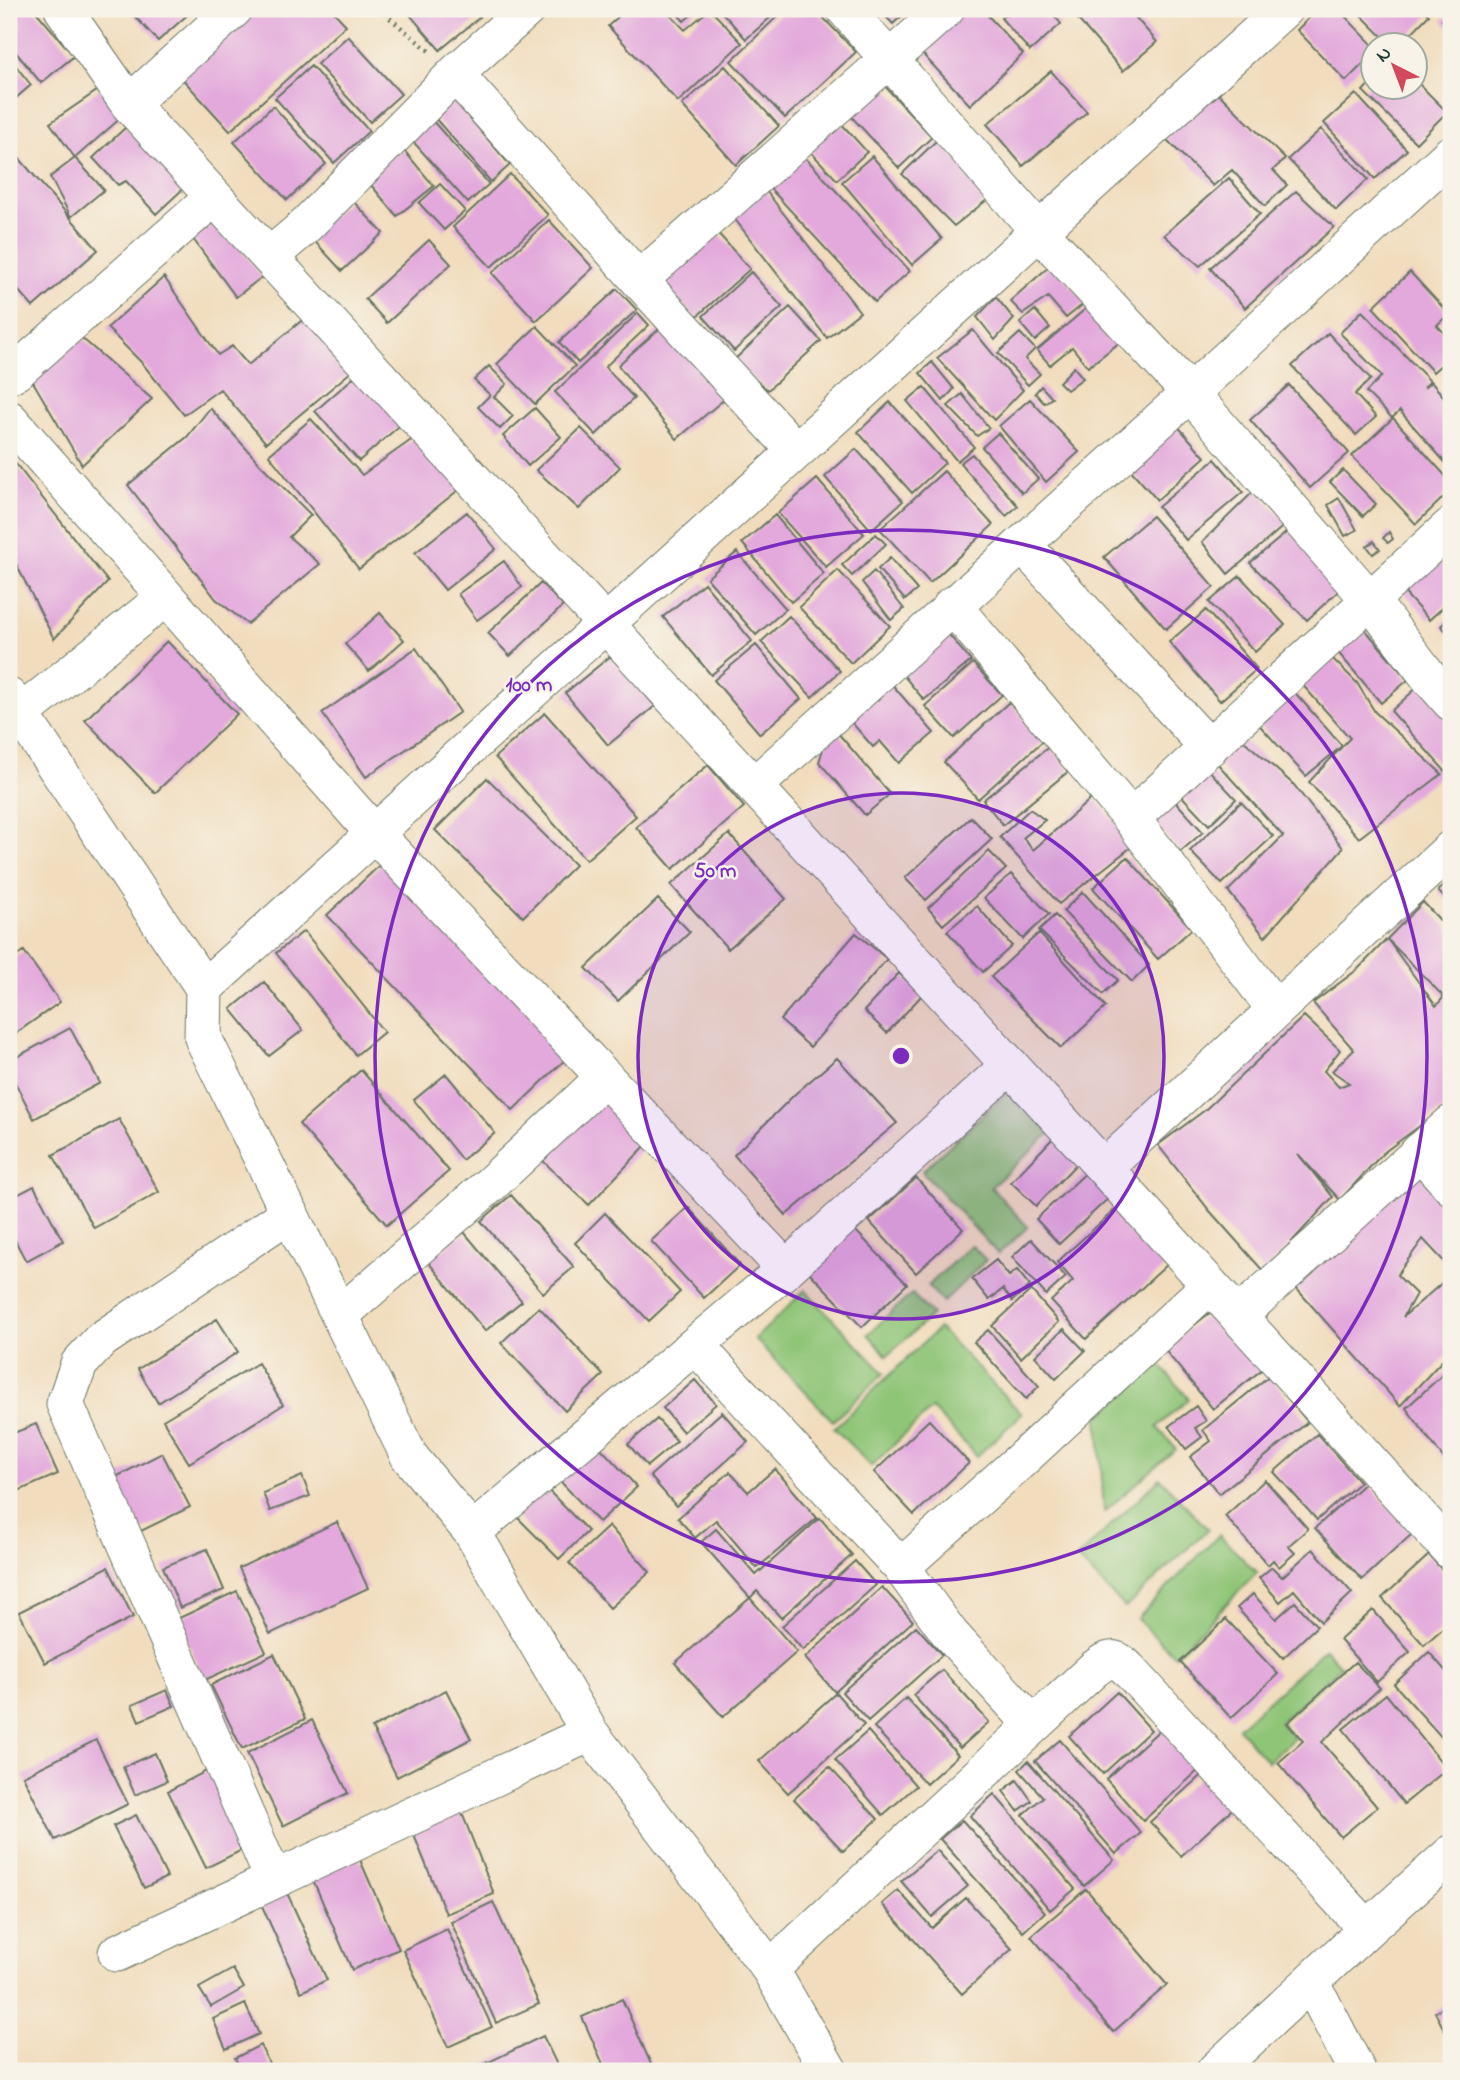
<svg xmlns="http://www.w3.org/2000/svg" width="1460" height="2080" viewBox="0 0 1460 2080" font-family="'Indie Flower',sans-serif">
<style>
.green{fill:#8fc577;stroke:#578156;stroke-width:2}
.building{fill:#e3a9dc;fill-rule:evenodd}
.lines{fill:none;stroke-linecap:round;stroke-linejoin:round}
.minor-casing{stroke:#687564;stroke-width:39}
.path{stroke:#687564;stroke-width:4.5;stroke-dasharray:2 5;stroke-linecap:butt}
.minor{stroke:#fff;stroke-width:37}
.ring{fill:none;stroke:#7b2cbf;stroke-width:3.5}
.centre{fill:#7b2cbf;stroke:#f7f3e8;stroke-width:3.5}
.ring-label{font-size:21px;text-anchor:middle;font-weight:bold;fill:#7b2cbf;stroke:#f7f3e8;stroke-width:5;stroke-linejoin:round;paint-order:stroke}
</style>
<rect width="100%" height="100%" fill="#f7f3e8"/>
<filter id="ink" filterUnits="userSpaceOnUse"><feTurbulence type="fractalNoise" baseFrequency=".0143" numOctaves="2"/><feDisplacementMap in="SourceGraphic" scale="14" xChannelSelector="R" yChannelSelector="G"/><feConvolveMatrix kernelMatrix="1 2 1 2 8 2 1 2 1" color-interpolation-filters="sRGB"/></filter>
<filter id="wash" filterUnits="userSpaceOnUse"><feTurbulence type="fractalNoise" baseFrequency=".00686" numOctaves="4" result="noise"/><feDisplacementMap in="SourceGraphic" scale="28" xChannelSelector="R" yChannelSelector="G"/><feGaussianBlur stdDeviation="1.57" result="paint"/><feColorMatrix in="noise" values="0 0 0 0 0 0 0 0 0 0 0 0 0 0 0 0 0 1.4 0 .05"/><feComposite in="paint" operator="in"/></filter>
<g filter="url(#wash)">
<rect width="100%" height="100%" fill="#f1ddbd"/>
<!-- green -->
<path class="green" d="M1010,1090L1050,1133L991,1187L1028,1227L998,1254L922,1171Z
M971,1245L986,1260L943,1302L928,1286Z
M805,1290L884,1373L833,1421L755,1339Z
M912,1294L932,1315L887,1356L868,1334Z
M939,1328L1022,1414L977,1456L932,1409L871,1466L834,1428Z
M1159,1364L1189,1399L1157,1427L1176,1449L1104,1512L1098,1418Z
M1160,1478L1208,1529L1125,1608L1077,1558Z
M1219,1535L1257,1573L1175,1656L1137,1619Z
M1325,1649L1341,1667L1280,1722L1294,1738L1268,1762L1238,1728Z"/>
<g id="blocks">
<!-- building -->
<path class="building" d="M9,9H34L74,56L41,83L9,44Z
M128,9H194L158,41Z
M251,9H331L346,25L230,131L178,74Z
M405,9H472L480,17L440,50Z
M627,9H665L685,30L710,9L742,43L678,102L608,26Z
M673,9H698L684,21Z
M719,9H780L746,39Z
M785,9H815L856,52L785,118L731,61Z
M879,9H909L893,24Z
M954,9H982L1023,54L970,105L915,46Z
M1012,9H1049L1061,24L1030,51L1001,18Z
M1081,9H1128L1157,42L1123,71L1074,15Z
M1318,9H1338L1373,45L1372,55L1346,81L1297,30Z
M1355,9H1422L1429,15L1399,46H1392Z
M1451,12V30L1442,20Z
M348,36L401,94L370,122L317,64Z
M9,57L31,85L9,104Z
M311,66L369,131L334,163L275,98Z
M725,66L779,126L736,165L682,105Z
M1051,71L1087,112L1023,166L987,124Z
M113,80L122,117L75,158L104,190L71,217L50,177L75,158L50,123Z
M1415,80L1447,112L1416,143L1363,91L1372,81V88H1415Z
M881,82L932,137L899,168L848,113Z
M1219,94L1285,159L1273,170L1287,185L1265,206L1232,170L1213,186L1165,138Z
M1356,94L1407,150L1375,179L1324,123Z
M454,100L510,165L491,182L434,117Z
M273,106L326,164L287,200L234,142Z
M430,118L489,184L468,203L409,137Z
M839,121L867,152L837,180L808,149Z
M126,127L183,189L156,214L126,181L118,185L93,158Z
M1321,129L1368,179L1336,210L1288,159Z
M938,139L992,196L954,226L902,174Z
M402,148L434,186L397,216L366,179Z
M801,153L910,271L875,302L767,185Z
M872,156L942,239L912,265L842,182Z
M20,159L98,250L33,307L9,280V168Z
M510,174L548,215L491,267L453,227Z
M1229,178L1260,214L1200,266L1164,235Z
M440,184L465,211L444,230L419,203Z
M763,187L860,312L827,338L730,213Z
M1296,191L1334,227L1245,308L1210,268Z
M351,199L383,233L342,271L310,236Z
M219,219L262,277L236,297L193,239Z
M549,220L593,268L536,321L492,273Z
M716,231L750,269L695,318L661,280Z
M429,240L451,264L387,323L365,299Z
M1052,264L1086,302L1066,318L1048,297L1023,314L1010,301Z
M751,272L782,307L734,351L703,316Z
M1410,272L1449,314L1437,325L1451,341V356L1433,372L1373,307Z
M164,277L218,355L232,346L248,365L306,317L352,371L266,443L220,389L184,415L142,363L107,328Z
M617,289L637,310L578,363L559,342Z
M996,297L1014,319L995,340L977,317Z
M1089,306L1120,342L1088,367L1072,347L1050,365L1037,350Z
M790,307L821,341L768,390L732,362Z
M1035,310L1050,328L1035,341L1020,323Z
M1362,311L1430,381L1424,388L1431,382L1451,405V469L1400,411L1392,418L1366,392L1382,376L1340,333Z
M638,313L649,325L605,367L634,398L596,435L555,392Z
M666,323L728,396L677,439L618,365Z
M537,326L575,366L535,404L497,364Z
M973,330L1023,390L994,420L937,358Z
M76,333L152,399L82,465L29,375Z
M1020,333L1035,349L1025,359L1040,374L1028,385L998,353Z
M1328,333L1371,379L1355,394L1376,417L1356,435L1292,366Z
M932,362L954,389L943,401L920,373Z
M489,366L507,384L494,397L513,416L500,429L478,407L490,395L474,380Z
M1074,367L1083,378L1067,390L1059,382Z
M361,371L405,421L359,461L315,411Z
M1289,385L1349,453L1310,488L1250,420Z
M1041,386L1052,398L1044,403L1035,393Z
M924,387L974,447L957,461L907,401Z
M962,394L989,428L977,436L948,406Z
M1030,399L1079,452L1046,482L999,426Z
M890,402L945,463L912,493L858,432Z
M210,408L260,464L311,515L289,537L320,564L247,624L216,599L128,485L187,437Z
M535,408L561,437L528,466L503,436Z
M1393,418L1451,482V490L1416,524L1352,456Z
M311,419L362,475L414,438L461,488L359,569L269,455Z
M1175,423L1205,457L1157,500L1129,468Z
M581,428L620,467L579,509L536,470Z
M998,433L1038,479L1022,493L982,447Z
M856,449L903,501L871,530L825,477Z
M972,454L1018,506L1006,516L960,463Z
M9,455L108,582L54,639L9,550Z
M1215,459L1243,492L1186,540L1158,507Z
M1343,470L1376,504L1363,516L1330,482Z
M944,471L993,525L930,583L880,529Z
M817,479L864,534L826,567L778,513Z
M1256,489L1287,523L1228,574L1202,542Z
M1339,498L1357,530L1345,536L1328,505Z
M467,512L496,549L445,590L415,553Z
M775,515L824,574L791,602L742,543Z
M1152,516L1214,587L1166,629L1104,557Z
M1293,527L1345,585L1307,620L1250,563Z
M1389,532L1393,539L1388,543L1383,538Z
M876,534L886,544L852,576L842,565Z
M1374,541L1380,549L1373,554L1367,546Z
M1451,544V600L1429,620L1401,589Z
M737,552L786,609L756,635L707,578Z
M890,558L917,590L905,600L878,569Z
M504,561L522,587L477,620L458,594Z
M838,570L890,626L851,663L799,607Z
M874,571L904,609L891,620L862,582Z
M1240,576L1285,625L1255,652L1209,602Z
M541,583L563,606L510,656L488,633Z
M704,583L752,641L711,675L663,617Z
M1206,610L1257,669L1220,701L1169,642Z
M380,613L404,640L369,671L345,644Z
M789,616L840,671L812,697L761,642Z
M1451,616V636L1441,626Z
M1363,627L1408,680L1381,703L1336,650Z
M945,630L971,661L924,700L898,669Z
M167,641L237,714L155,793L85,720Z
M756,645L801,699L760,734L714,680Z
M416,648L460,712L366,777L322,713Z
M612,655L655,706L608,745L565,693Z
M1329,655L1357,683L1375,712L1442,774L1359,838L1309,782L1350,738L1299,681Z
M973,663L1002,695L954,738L925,706Z
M1429,677L1451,702V766L1446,772L1391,711Z
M889,681L934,733L899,763L880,741L873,747L847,717Z
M1290,687L1342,746L1306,776L1252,717Z
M1009,702L1044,740L978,799L944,762Z
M545,713L636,816L586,860L495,757Z
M837,732L890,794L865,815L819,762L825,742Z
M1242,739L1294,785L1343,848L1265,937L1228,891L1283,836L1216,762Z
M1050,746L1070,770L1003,825L983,800Z
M708,765L744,807L673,869L636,827Z
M1204,765L1236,799L1209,825L1177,791Z
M487,778L575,865L523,917L435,830Z
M1093,797L1135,844L1059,904L1000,837L1030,809L1045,820L1023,838L1033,850Z
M1174,800L1203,832L1180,852L1152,820Z
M1241,802L1273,836L1222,884L1190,851Z
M971,817L992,839L926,900L905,878Z
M729,834L786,899L728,949L671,885Z
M989,851L1006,869L943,925L928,908Z
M1127,857L1192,929L1158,959L1093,888Z
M384,861L570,1055L513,1110L327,915Z
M1011,874L1049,914L1023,939L984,898Z
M1451,880V905L1438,891Z
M1083,892L1149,965L1132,982L1063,911Z
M658,899L690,932L618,1001L586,968Z
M1423,902L1451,932V1099L1443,1109L1383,1153L1340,1200L1298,1154L1333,1197L1264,1272L1209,1210L1158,1145L1205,1110L1304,1016L1340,1050L1324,1071L1339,1087L1349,1083L1332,1071L1354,1050L1313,1003L1358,969ZM1387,939L1444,997L1436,1006Z
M977,906L1012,946L983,972L947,931Z
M1055,915L1118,980L1103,994L1039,930Z
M304,931L384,1032L356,1055L276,953Z
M856,933L887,959L810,1047L780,1020Z
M1039,933L1106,1007L1061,1048L991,977Z
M24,951L60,1002L9,1038V962Z
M899,973L922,995L887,1033L864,1011Z
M264,982L303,1030L269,1056L231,1009Z
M70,1028L100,1083L34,1119L9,1071V1061Z
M837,1058L897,1123L786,1215L734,1155L795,1094Z
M361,1070L449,1171L387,1225L299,1124Z
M446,1074L495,1133L462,1160L414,1100Z
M602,1099L648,1143L589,1205L543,1161Z
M119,1119L159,1192L94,1228L53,1155Z
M1056,1135L1081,1159L1036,1206L1011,1182Z
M1429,1160L1451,1186V1269L1423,1239L1397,1275L1416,1294L1403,1317L1451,1275V1351L1400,1406L1296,1288Z
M1089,1170L1112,1195L1059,1244L1036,1219Z
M916,1178L963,1229L916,1273L869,1221Z
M34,1186L63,1241L26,1261L9,1229V1199Z
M511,1195L574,1267L543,1293L481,1221Z
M688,1207L740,1265L704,1298L651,1241Z
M1118,1207L1169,1263L1086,1339L1051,1301L1073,1281L1057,1262Z
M605,1213L680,1292L649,1321L575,1243Z
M851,1226L907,1284L862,1327L806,1269Z
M464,1232L522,1301L485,1331L428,1262Z
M1031,1239L1066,1277L1046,1295L1012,1257Z
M996,1260L1009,1276L1017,1270L1030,1286L1012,1301L1003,1289L989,1300L972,1279Z
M1031,1290L1059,1322L1021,1358L992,1326Z
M539,1307L603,1375L565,1411L501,1343Z
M1217,1307L1265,1367L1213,1409L1164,1349Z
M217,1319L238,1352L158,1403L138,1369Z
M1064,1329L1085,1351L1056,1379L1035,1356Z
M988,1330L1039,1386L1026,1399L974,1342Z
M258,1363L283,1405L189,1463L163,1420Z
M1451,1367V1468L1406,1408Z
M1269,1376L1308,1422L1219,1494L1190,1457L1211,1441L1203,1430Z
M695,1380L716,1404L683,1432L663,1408Z
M1196,1406L1206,1421L1195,1428L1202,1437L1186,1449L1169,1426Z
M722,1412L748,1442L676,1506L650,1476Z
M657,1419L677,1441L647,1466L628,1444Z
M929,1420L969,1463L914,1515L874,1472Z
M36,1424L58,1474L9,1495V1435Z
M1317,1434L1360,1482L1317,1520L1274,1472Z
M597,1444L637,1487L599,1522L559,1480Z
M162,1453L190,1507L139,1532L112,1479Z
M775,1469L817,1518L757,1568L716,1520L695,1538L678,1518L730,1472L748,1492Z
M302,1476L310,1496L270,1511L263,1493Z
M1265,1480L1308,1529L1288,1546L1295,1553L1279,1567L1273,1560L1268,1565L1225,1516Z
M1366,1482L1412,1534L1362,1580L1315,1528Z
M545,1487L588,1531L559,1559L516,1516Z
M820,1518L852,1555L781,1618L757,1591L750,1598L701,1542L716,1529L756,1575Z
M337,1522L368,1588L270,1634L239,1568Z
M609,1526L650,1572L610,1608L569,1563Z
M207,1549L224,1590L180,1608L163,1567Z
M1313,1549L1352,1593L1321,1622L1294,1590L1280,1602L1259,1578L1272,1567L1282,1577Z
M1429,1555L1451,1580V1621L1424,1645L1382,1598Z
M855,1561L876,1585L803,1650L782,1626Z
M108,1567L133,1617L45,1663L19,1612Z
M882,1587L913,1621L835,1692L805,1658Z
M237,1591L266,1652L205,1680L177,1619Z
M1253,1594L1276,1619L1295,1602L1317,1626L1283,1658L1237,1608Z
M750,1598L797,1652L723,1717L675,1663Z
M1373,1610L1410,1652L1377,1682L1340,1640Z
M1226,1619L1278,1674L1231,1718L1180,1662Z
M916,1626L942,1655L868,1721L842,1692Z
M1429,1652L1451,1677V1735L1445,1741L1394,1684Z
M274,1654L305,1719L242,1749L211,1685Z
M1355,1662L1380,1688L1322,1742L1377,1807L1341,1837L1278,1763L1303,1741L1287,1723Z
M942,1670L989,1722L960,1748L913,1695Z
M167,1690L174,1706L139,1721L132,1705Z
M446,1690L471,1739L397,1777L372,1728Z
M1117,1692L1151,1730L1103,1774L1069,1736Z
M836,1693L864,1725L788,1793L759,1761Z
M1386,1694L1447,1769L1404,1804L1343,1729Z
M906,1698L958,1755L926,1784L874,1727Z
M312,1720L348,1793L283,1826L247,1753Z
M1164,1726L1202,1767L1143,1821L1106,1779Z
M868,1731L916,1786L883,1815L835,1760Z
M96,1740L128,1804L55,1840L23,1776Z
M1060,1740L1141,1833L1116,1854L1035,1761Z
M155,1753L167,1781L135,1795L123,1767Z
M1028,1761L1114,1860L1084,1886L1023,1815L1043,1797L1019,1770Z
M829,1767L878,1819L843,1851L794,1799Z
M1210,1767L1241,1801L1181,1856L1150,1822Z
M210,1769L248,1847L206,1868L168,1791Z
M1017,1780L1032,1801L1018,1811L1003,1791Z
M994,1794L1075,1889L1050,1910L970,1816Z
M458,1803L494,1894L446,1914L409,1823Z
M136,1815L167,1877L144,1888L113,1826Z
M962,1820L1045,1912L1023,1932L940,1839Z
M937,1850L968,1886L932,1917L901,1881Z
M357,1853L399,1949L352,1970L310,1873Z
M282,1882L327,1980L301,1992L257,1895Z
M1086,1889L1167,1985L1113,2032L1031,1936Z
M898,1890L932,1928L966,1898L1012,1949L962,1994L882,1904Z
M493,1902L539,2004L496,2023L451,1922Z
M447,1929L492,2027L448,2047L403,1950Z
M233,1969L244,1988L211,2007L199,1988Z
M622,1999L651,2064L635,2071H586L603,2064L582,2017Z
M1451,2003V2043L1435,2012Z
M245,2004L259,2034L226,2049L213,2019Z
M543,2036L560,2071H470Z
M260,2045L273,2071H241L235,2058Z"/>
</g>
</g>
<g filter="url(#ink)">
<use href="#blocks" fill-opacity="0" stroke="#687564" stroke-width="2"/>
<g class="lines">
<!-- minor casing -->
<g class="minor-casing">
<path id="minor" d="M63,9L129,104L1104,1168L1451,1551
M845,9L1039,231L1190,393L1370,600L1429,677L1451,702
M455,74L639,280
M129,104L234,9
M269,257L303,228L455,74L527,9
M9,375L17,371L214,197
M9,419L374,833L786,1269
M796,451L639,280L946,9
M1022,544L1209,748
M952,605L1131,818L1276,1010
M9,697L204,988L203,1038L409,1456L472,1532L590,1733L770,1969L829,2071
M20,714L166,597
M754,786L1190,393L1451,154
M1131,818L1451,526
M204,988L1284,9
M1420,1151L1451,1186
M1104,1168L1451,849
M340,1315L492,1183L605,1077
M1238,1316L1451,1124
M696,1346L901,1567L1020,1461L1210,1285
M472,1532L786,1269L1010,1065
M901,1567L950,1634L1033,1725
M274,1880L65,1404L79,1364L101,1340L290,1213
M117,1953L590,1733
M770,1969L1093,1670C1109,1657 1115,1655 1130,1671L1367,1929
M1311,1982L1357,2071
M1215,2071L1367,1929L1451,1854"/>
</g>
<!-- path -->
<path class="path" d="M379,9L429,51"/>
<!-- minor -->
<use href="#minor" class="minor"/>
</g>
</g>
<!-- distance rings -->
<circle cx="901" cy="1056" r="263" fill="#7b2cbf" fill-opacity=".12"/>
<g class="ring">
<circle cx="901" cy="1056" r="263"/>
<circle cx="901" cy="1056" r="526"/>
</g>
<circle cx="901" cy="1056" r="10" class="centre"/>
<g class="ring-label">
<text x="529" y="691">100 m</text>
<text x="715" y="877">50 m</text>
</g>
<!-- margin -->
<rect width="1460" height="2080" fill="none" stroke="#f7f3e8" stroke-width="35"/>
<!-- north arrow -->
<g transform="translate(1394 66) rotate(318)"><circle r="33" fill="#f7f3e8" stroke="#a1aaa0" stroke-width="2"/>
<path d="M0-5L12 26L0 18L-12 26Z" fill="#d1495b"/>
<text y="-10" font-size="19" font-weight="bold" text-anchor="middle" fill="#1f3d34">N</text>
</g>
</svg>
